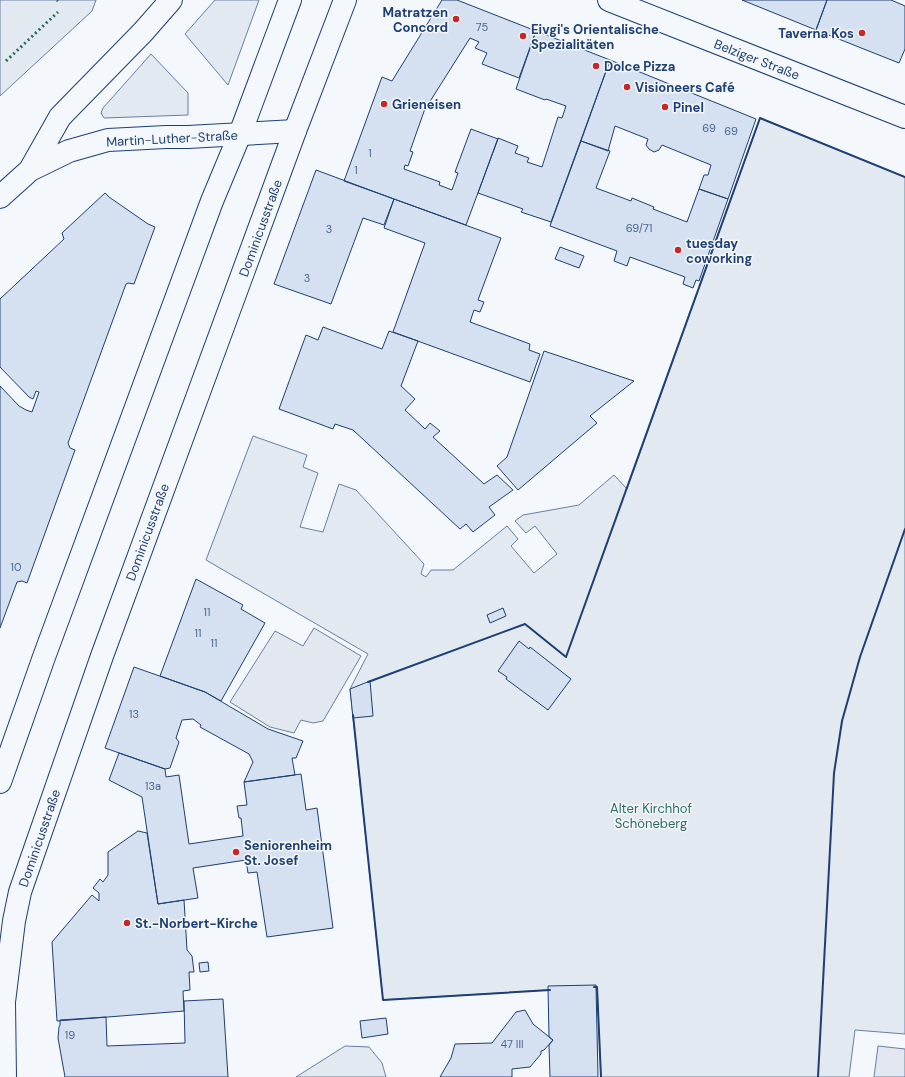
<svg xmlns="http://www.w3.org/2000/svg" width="905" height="1077" viewBox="0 0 905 1077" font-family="'DM Sans',sans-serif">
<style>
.green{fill:#e3e9f0;stroke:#687fa3}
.parking{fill:#e3e8f0;stroke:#687fa3}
.building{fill:#d5e0f0;stroke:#1d3f73}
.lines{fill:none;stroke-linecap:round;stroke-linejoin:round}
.minor-casing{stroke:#1d3f73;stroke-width:24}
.tertiary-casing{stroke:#1d3f73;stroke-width:24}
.primary-casing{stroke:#1d3f73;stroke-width:24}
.minor{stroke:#f4f7fb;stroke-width:22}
.tertiary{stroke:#f4f7fb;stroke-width:22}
.primary{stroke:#f4f7fb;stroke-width:22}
.hedge{stroke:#2c6c60;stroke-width:3;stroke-dasharray:2 3;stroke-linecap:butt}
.wall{stroke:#1d3f73;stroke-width:2}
.poi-dot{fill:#c62828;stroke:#f4f7fb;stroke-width:1.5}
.labels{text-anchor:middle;stroke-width:3;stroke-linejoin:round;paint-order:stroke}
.number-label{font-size:11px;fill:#4b6792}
.poi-label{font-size:13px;font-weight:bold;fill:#1d3f73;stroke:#f4f7fb;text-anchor:start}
.street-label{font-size:13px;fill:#1d3f73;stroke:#f4f7fb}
.park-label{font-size:13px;fill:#2c6c60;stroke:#f4f7fb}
</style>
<rect width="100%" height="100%" fill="#f4f7fb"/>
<!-- green -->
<path class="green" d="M0,0H96L92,11L0,96Z
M215,0H259L228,85L185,34Z
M151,54L188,93V115L104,118L101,113L103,108Z
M760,118L905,177V1034L855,1030L849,1077H601L597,987L383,1000L350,689L368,654L206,560L253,436L307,455L303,467L318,473L300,527L323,532L339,484L356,490L424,564L421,574L426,577L431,570H453L507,526L518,539L511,546L534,573L557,554L535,526L526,533L515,521L523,515L579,505L614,475L627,489Z
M345,1046L369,1047L382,1063L386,1077H296Z"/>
<!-- parking -->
<path class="parking" d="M314,628L361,656L323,721L313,723L301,720L294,733L270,727L230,702L275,631L303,646Z
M878,1046L905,1049V1077H874Z"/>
<!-- building -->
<path class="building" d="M442,0H457L536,31L519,78L482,64L487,53L475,48L479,42L470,38L429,103H427L410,151L413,152L408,166L405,165L404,169L440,182L439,185L452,190L458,173L455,172L471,129L498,139L466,225L344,181L382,77L392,81Z
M742,0H827L816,30Z
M827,0H891L905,6V49L899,63L816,30Z
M536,31L610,60L551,222L521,212L523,209L478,193L498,138L518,146L515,153L529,158L527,162L542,167L558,117L562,118L566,106L546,99L545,100L516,89Z
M610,60L756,119L728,199L699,189L704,175H708L711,165L662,145L659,150L654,152L649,149L646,145L648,139L615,126L608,151L581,141Z
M581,141L610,151L596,188L631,201L632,198L654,207L653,209L687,222L699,189L728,199L699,281L696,280L693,288L683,284L685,277L630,257L627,266L614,261L617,251L550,226Z
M316,170L394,199L384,225L363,218L331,304L274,284Z
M105,193L109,197L148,224L155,227L134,284L128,283L126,284L68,443L70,448L75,450L27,583L22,581L17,582L0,628V386L19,406L26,410L32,412L39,392L36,391L33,399L29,397L0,367V299L64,239L62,233Z
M394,199L501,238L478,300L484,302L480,312L474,310L470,322L530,344L529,350L540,354L530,382L393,332L425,243L384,228Z
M560,247L584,256L579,268L555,259Z
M323,327L382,349L389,331L418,341L401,386L415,399L405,410L425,429L430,423L440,431L433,437L484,484L497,475L513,490L489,507L495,515L473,532L466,524L460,529L353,430L335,424L333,429L279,409L306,335L318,340Z
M544,351L634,381L590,416L597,423L518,490L497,466L507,457Z
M196,579L243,605L241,609L265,623L221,701L205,692L160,676Z
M503,608L506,616L490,623L487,615Z
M519,641L529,649L530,647L571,679L548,710L506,679L507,677L498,671Z
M134,667L205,692L268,729L303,741L296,758H292L295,775L244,782L253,762L249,754L200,727L201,725L193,719L182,720L176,738L179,742L170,768L165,769L105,748Z
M370,681L373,716L353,718L350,689Z
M119,753L165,769L166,777L179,775L189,844L243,836L241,818H239L237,806L247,805L244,782L301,774L306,810L317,808L333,928L267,937L257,872L248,873L246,860L193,868L198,898L158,904L142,797L109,780Z
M138,831L147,833L158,904L184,900L187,950L192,956L194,972H189L190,990L183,991L184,1011L57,1021L52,942L92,895L99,901V893L93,888L100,879L103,882L108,875V852Z
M208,962L209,971L200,972L199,963Z
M596,985L598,1077H550L549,1045L553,1040L549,1037L548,986Z
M223,999L228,1077H65L58,1038L59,1027L60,1025V1020L106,1017L107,1046L185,1043L184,1001Z
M525,1010L533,1024L553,1040L544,1050L541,1051V1054L530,1067L512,1069V1077H440L451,1058L455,1044L492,1043L516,1012Z
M386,1018L388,1034L362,1038L360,1021Z"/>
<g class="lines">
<!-- minor casing -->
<g class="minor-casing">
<path id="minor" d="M609,0L905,117"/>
</g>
<!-- tertiary casing -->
<g class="tertiary-casing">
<path id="tertiary" d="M30,170L60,117L143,32L171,0
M0,197L30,170L69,151L108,140L166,137H188L295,131"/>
</g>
<!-- primary casing -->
<g class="primary-casing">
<path id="primary" d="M0,782L44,657L212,201L240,134L290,0
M5,1077L4,1002L14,921L20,892L102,656L295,131L345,0"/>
</g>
<!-- minor -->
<use href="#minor" class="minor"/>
<!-- tertiary -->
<use href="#tertiary" class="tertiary"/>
<!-- primary -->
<use href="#primary" class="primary"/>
<!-- hedge -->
<path class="hedge" d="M57,0L58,1
M6,61L58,12"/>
<!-- wall -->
<path class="wall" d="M368,682L525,624L566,657L760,118L905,177
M353,715L383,1000L550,990
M594,987H597L601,1077
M818,1077L834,773L842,721L860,657L905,529"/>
</g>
<!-- markers -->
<g class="poi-dot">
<circle cx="456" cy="19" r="4"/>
<circle cx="862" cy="33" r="4"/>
<circle cx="523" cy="36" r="4"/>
<circle cx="596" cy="66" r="4"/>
<circle cx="627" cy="87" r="4"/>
<circle cx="384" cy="104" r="4"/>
<circle cx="665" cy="107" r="4"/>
<circle cx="678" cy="250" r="4"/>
<circle cx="236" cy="852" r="4"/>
<circle cx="127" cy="923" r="4"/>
</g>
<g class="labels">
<!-- number labels -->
<g class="number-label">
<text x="482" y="31">75</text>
<text x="709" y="132">69</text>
<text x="731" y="135">69</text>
<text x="370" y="157">1</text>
<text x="356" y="174">1</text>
<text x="639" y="232">69/71</text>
<text x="329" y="233">3</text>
<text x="307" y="282">3</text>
<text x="16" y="571">10</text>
<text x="207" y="616">11</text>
<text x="198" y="637">11</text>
<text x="214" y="647">11</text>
<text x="134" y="718">13</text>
<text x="153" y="790">13a</text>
<text x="70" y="1039">19</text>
<text x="512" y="1048">47 III</text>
</g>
<!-- poi labels -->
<g class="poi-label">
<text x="448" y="17" text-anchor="end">Matratzen<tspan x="448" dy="15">Concord</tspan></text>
<text x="531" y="34">Eivgi's Orientalische<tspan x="531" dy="15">Spezialitäten</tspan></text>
<text x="854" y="38" text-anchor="end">Taverna Kos</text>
<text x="604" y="71">Dolce Pizza</text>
<text x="635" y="92">Visioneers Café</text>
<text x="392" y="109">Grieneisen</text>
<text x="673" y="112">Pinel</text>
<text x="686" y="248">tuesday<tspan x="686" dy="15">coworking</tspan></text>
<text x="244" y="850">Seniorenheim<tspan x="244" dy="15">St. Josef</tspan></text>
<text x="135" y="928">St.-Norbert-Kirche</text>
</g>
<!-- street labels -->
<g class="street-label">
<text transform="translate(757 59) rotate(21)" y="5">Belziger Straße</text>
<text transform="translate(172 138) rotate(-3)" y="5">Martin-Luther-Straße</text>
<text transform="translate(260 228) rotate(-70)" y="5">Dominicusstraße</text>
<text transform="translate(147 532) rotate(-70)" y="5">Dominicusstraße</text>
<text transform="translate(39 838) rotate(-71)" y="5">Dominicusstraße</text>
</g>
<!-- park labels -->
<g class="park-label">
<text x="651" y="813">Alter Kirchhof<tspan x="651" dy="15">Schöneberg</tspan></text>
</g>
</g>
</svg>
